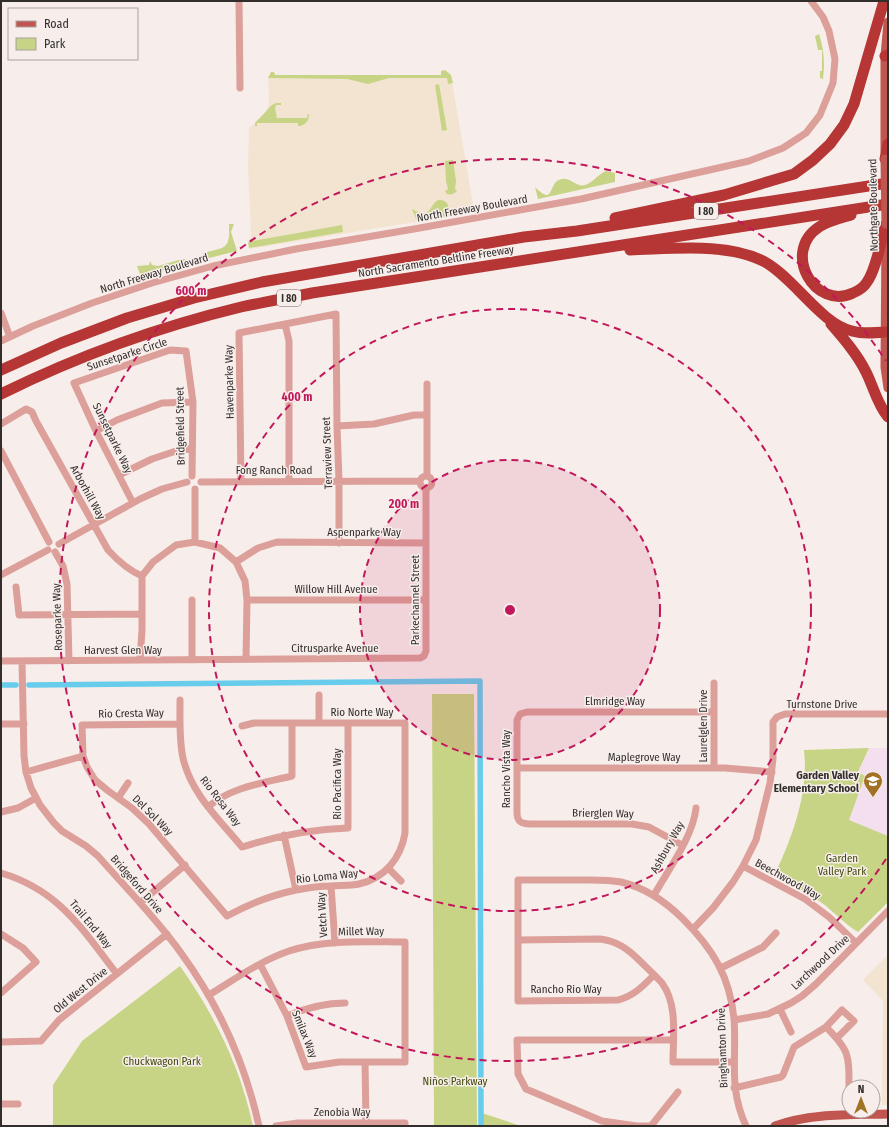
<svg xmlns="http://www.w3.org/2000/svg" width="889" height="1127" viewBox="0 0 889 1127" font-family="'Fira Sans Condensed',sans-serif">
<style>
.commercial{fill:#f3e4d1}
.education{fill:#f4dfee}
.green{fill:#c7d485}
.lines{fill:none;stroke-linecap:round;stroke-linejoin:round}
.canal{stroke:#68cced;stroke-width:5.5}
.minor{stroke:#dc9f99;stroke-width:7}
.major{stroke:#c15650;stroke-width:9}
.highway{stroke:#b53634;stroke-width:11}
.major-bridge{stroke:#c15650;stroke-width:9}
.ring{fill:none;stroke:#c2185b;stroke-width:2;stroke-dasharray:7 5}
.labels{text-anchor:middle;stroke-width:3;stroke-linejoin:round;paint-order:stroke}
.shield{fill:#f7eeeb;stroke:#6c6865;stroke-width:1}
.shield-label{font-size:10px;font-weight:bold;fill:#312e2c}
.street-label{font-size:11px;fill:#312e2c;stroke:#f7eeeb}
.poi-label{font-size:11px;font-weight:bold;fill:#312e2c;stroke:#f7eeeb;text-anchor:end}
.park-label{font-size:11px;fill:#42490c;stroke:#f7eeeb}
.centre{fill:#c2185b;stroke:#f7eeeb;stroke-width:2}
.ring-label{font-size:12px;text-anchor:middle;font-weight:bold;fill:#c2185b;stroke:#f7eeeb;stroke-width:3;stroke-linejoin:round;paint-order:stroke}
</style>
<rect width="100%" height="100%" fill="#f7eeeb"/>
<!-- commercial -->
<path class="commercial" d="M451,76L474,210L446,217L249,249L251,233L248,168L249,128L264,116L269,103L268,77Z
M888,955V1105H882L883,1001L863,980Z"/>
<!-- education -->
<path class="education" d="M869,748H888V836L849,820L865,776L858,772Z"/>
<!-- green -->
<path class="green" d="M819,34C824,49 825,63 823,79L820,78V71H822V50H818L815,36Z
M445,70L451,75L453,83L448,84L447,78H389L368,84L347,79L268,78L271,72H274L275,75H441V71Z
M439,84L447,130L442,131L435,85Z
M276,103H281V105H276L275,108L277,118H307L308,114H309C309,121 306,124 300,126H298V123H257V126H255V123L272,105Z
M453,160L456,181L455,189L457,191C454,194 451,195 447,194L445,191L448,189L446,181L445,161Z
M606,171L615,173V182L538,199L535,187C556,208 547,181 562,179C569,178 573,183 579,185C590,188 597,174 606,171Z
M438,200C449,200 449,206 449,216L417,221L412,209C432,220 428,206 438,200Z
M229,224H234L231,232L237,251L205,259L203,253C226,247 230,250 229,224Z
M342,225L343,232L249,248L248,243L250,239L252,241Z
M182,259H185L187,264L141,277L137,266L149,265L150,261L152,265L158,266Z
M432,694H474L477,1126H434Z
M869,748L858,772L865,776L849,820L888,836V902L858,932C846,925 837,915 826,906C811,894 792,885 774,876C792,838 809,793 804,750Z
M180,966C215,1016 240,1066 253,1126H53V1085L82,1041Z
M482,1113L521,1126H482Z"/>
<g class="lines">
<!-- canal -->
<path class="canal" d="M1,685H16
M29,685L480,681L481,1126"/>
<!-- minor -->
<path class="minor" d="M239,1L240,88
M1,313L10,337
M285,324L289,341V481
M1,341L33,326L92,303L152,283L213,266L296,249L414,229L581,199L749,161L783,148L806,133L820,115L833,83L835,59L829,31L823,17L811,1
M427,384V476
M1,424L26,409L32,412L36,421L108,550C118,561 128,570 142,576
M337,426L374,424L414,415H426
M96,431L117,420L162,403L193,402
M1,451L49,542
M119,475L152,459L173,452L192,448
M420 482a6 6 0 1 1 12 0a6 6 0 1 1-12 0Z
M201,482L419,481
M241,482L239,333L336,314L337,426L339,481V543
M195,489V542
M133,503L96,431L74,383L170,350L186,351L193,402L192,476
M59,544L140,499L162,489L187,482
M55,552L63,566L67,584L69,661
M236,562L258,548L277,542L426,543
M1,575L48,550
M16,587L19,615L142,614
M247,600H425
M140,660L142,630V576L153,562L176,545L195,542L220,548L236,562L245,581L247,600L246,659
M192,660V600
M1,661L420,658L424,656L426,651V488
M22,661L24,756L26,772L31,788L40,805L54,823L62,831L86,846L98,856C126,888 157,919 181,953C219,1005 245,1063 259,1126
M714,683V768
M319,695V723
M180,700C180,719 179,740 183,758C191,794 220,820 242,847C277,836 312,829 348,828V723
M1,724H24
M180,724L82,725L83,756L87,767L95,780L107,790L132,808L149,824L227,916C249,904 272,895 296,890C307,888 318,886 329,886C339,885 350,886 359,884C385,878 401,858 405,833V723H254L242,726
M517,768H725L772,772
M26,772L83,756
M118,798L128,783
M208,807C231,787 263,783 292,776V723
M1,812L18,808L36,798
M284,835L296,890
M682,845L649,827L632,824H530C522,824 517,822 517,813V720L520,714L527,712H714
M743,866L805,899L829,917L856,943
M388,868L401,881
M1,873C59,890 82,929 117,974
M331,886L335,943
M654,895C668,870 693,837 696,808
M140,903L185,865
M693,929L713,908L733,882L743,866L756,840L770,783L773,759V722L777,717L785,714H888
M1,934L23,948L36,962L1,993
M518,940L600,939C617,941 628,949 640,961C647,968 655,975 662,983C678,1005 673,1036 673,1062H734
M721,968L763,947L776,933
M654,975C643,986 634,996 618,1000L518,1001V880C537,880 556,880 576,880C591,880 606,879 621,882C646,888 665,901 683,919C712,948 730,976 734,1019C737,1059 728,1087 746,1126
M209,995C235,979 260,961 289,951C326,939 366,942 405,942V1062H339L306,1067L287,1016L260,964
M780,1009L791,1032
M287,1016C306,1008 324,1003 345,1003
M734,1020L768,1014L791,1003L802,996L816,984L888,911
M826,1027C849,1050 849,1054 849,1087
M1,1042L41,1041L59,1020L167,934
M365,1062L366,1123
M734,1088L781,1077L783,1075L794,1047L826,1027L842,1010L854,1021L837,1038
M1,1104H18
M276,1126L298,1123H405V1126
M651,1126L678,1092
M652,1126H637L602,1121L526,1089L518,1074L517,1040H673"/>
<!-- major -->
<path class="major" d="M885,152V56L888,22
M886,236L885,367L888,388
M775,1126C811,1113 850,1115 888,1114"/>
<!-- highway -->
<path class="highway" d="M885,56L888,55
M885,159L888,144
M851,215C841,218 828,221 819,227C781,252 815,311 853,293C858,291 864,287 867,282C876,270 881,240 886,224
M615,218L724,195L794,174L813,160L830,144L844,125L854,104L884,1
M630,250C672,249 728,242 765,262C795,279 821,324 852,331C863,334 874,333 885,332
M831,324C844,339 857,354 866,372C874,388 877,404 888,417
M1,370L61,343L127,318L194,298L262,282L524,237L577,231L888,183
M1,394C78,356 158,327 241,307C264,302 288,298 312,293L888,204"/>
<!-- major-bridge -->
<path class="major-bridge" d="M885,159L886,224"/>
</g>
<!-- distance rings -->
<circle cx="510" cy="610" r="150" fill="#c2185b" fill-opacity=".12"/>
<g class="ring">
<circle cx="510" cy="610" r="150"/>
<circle cx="510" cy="610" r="301"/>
<path d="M886 859A451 451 0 1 1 886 361"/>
</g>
<!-- icons -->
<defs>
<g id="school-pin" transform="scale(1)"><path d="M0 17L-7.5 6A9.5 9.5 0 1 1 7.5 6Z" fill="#a17225" stroke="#f7eeeb"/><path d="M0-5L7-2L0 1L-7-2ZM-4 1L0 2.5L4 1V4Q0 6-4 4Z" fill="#fff"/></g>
</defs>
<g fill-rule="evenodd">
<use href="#school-pin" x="873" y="781"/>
</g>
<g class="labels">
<!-- shield labels -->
<g class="shield">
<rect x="694" y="203" width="24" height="16" rx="3"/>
<rect x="277" y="290" width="24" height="16" rx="3"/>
</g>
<g class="shield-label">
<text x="706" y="215">I 80</text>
<text x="289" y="302">I 80</text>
</g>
<!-- street labels -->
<g class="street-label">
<text transform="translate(873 205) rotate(-91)" y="4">Northgate Boulevard</text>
<text transform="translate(472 208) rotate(-10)" y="4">North Freeway Boulevard</text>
<text transform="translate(436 261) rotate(-9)" y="4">North Sacramento Beltline Freeway</text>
<text transform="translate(154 273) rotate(-17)" y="4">North Freeway Boulevard</text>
<text transform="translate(127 354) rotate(-18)" y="4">Sunsetparke Circle</text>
<text transform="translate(229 382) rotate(-91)" y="4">Havenparke Way</text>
<text transform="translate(180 426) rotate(-91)" y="4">Bridgefield Street</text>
<text transform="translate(113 438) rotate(64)" y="4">Sunsetparke Way</text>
<text transform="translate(327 453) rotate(-92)" y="4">Terraview Street</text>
<text x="274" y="474">Fong Ranch Road</text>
<text transform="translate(88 492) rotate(61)" y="4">Arborhill Way</text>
<text x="364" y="536">Aspenparke Way</text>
<text x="336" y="593">Willow Hill Avenue</text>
<text transform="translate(415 600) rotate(-90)" y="4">Parkechannel Street</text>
<text transform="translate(57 617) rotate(-92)" y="4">Roseparke Way</text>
<text x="335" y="652">Citrusparke Avenue</text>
<text x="123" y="654">Harvest Glen Way</text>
<text x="615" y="705">Elmridge Way</text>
<text x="822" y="708">Turnstone Drive</text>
<text x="362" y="716">Rio Norte Way</text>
<text transform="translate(131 713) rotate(-1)" y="4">Rio Cresta Way</text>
<text transform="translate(703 726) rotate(-90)" y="4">Laurelglen Drive</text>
<text x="644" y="761">Maplegrove Way</text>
<text transform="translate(506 769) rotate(-90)" y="4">Rancho Vista Way</text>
<text transform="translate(337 784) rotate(-90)" y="4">Rio Pacifica Way</text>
<text transform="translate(221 801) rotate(52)" y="4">Rio Rosa Way</text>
<text transform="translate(603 813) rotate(1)" y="4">Brierglen Way</text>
<text transform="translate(153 815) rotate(45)" y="4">Del Sol Way</text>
<text transform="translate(667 847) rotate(-61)" y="4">Ashbury Way</text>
<text transform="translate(327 876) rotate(-6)" y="4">Rio Loma Way</text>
<text transform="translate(788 879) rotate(29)" y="4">Beechwood Way</text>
<text transform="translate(137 884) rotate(49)" y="4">Bridgeford Drive</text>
<text transform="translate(322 915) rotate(-93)" y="4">Vetch Way</text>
<text transform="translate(91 924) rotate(50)" y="4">Trail End Way</text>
<text transform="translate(361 931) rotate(-1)" y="4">Millet Way</text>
<text transform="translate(820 962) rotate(-43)" y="4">Larchwood Drive</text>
<text x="566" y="993">Rancho Rio Way</text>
<text transform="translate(80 990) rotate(-39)" y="4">Old West Drive</text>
<text transform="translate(305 1034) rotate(68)" y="4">Smilax Way</text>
<text transform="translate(722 1048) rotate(-92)" y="4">Binghamton Drive</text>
<text x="342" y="1116">Zenobia Way</text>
</g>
<!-- poi labels -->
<g class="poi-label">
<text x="859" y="779">Garden Valley<tspan x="859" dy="13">Elementary School</tspan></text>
</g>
<!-- park labels -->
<g class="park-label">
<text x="842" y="862">Garden<tspan x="842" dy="13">Valley Park</tspan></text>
<text x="162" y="1065">Chuckwagon Park</text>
<text x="455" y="1085">Niños Parkway</text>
</g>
</g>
<circle cx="510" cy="610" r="6" class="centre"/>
<g class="ring-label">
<text x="191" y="295">600 m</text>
<text x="297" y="401">400 m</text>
<text x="404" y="508">200 m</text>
</g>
<!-- border -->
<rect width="889" height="1127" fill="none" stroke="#312e2c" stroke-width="4"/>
<!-- legend -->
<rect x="8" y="8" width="130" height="52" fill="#f7eeeb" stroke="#a8a19f"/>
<rect x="16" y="21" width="20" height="6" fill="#c15650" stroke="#a8a19f"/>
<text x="44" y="28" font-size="12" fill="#312e2c">Road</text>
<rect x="16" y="38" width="20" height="12" fill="#c7d485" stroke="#a8a19f"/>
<text x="44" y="48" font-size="12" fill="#312e2c">Park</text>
<!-- north arrow -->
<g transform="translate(861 1099)"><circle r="19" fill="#f7eeeb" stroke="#a8a19f"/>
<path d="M0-3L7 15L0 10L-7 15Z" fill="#a17225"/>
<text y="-6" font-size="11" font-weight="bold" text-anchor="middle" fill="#312e2c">N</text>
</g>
</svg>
